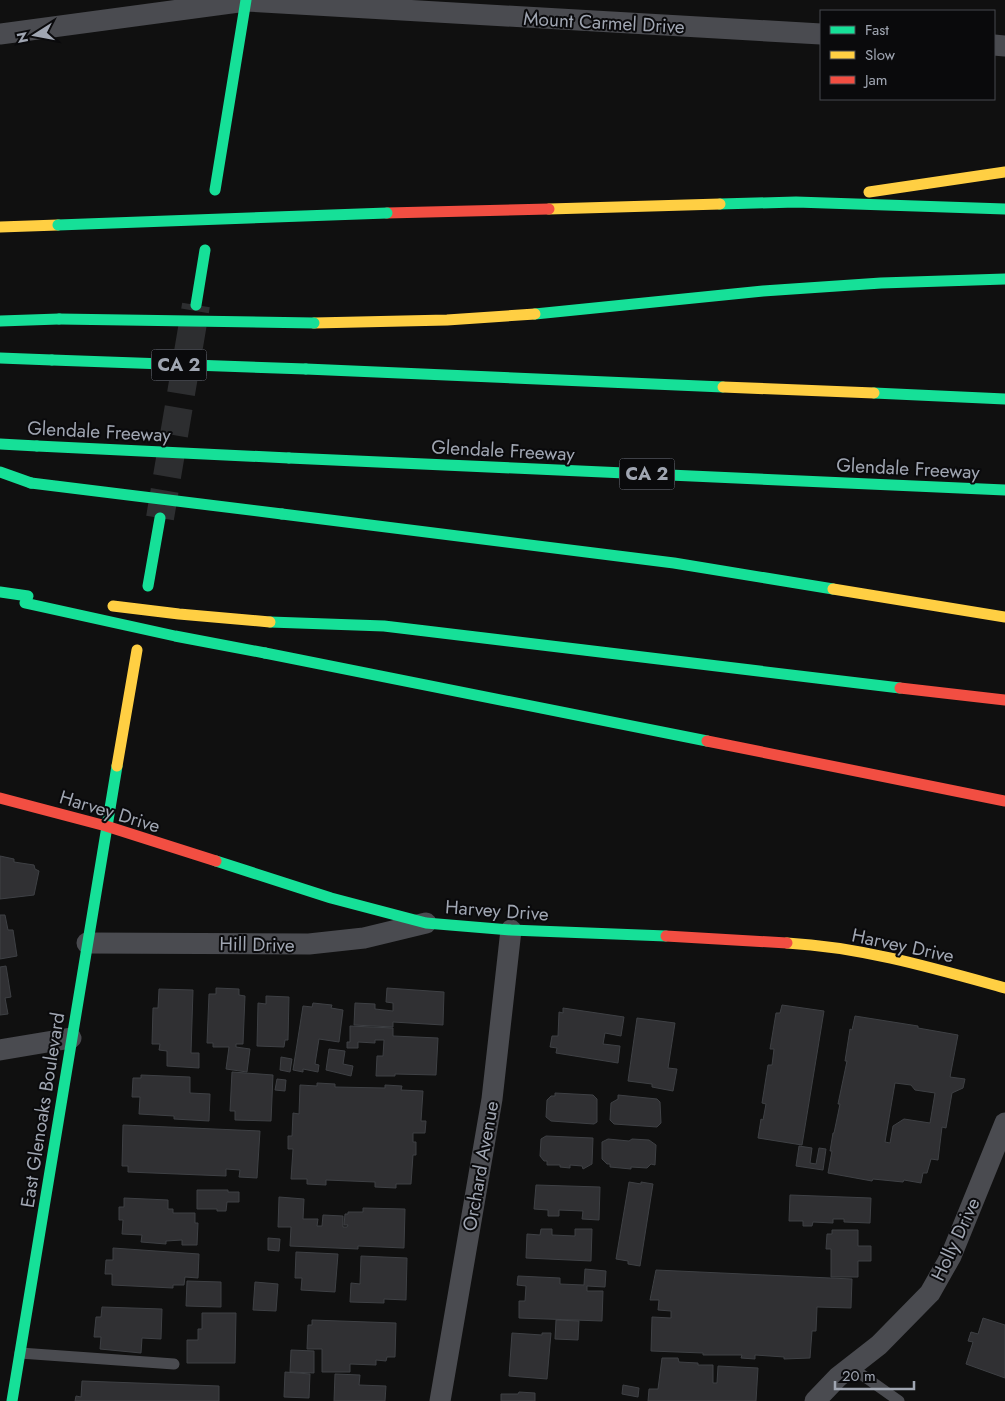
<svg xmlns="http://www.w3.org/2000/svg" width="1005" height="1401" viewBox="0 0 1005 1401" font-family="Jost,sans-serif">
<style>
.building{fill:#303033;stroke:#3e4044;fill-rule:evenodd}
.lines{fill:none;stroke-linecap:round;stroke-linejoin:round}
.secondary-tunnel{stroke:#2d2e30;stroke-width:28;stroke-dasharray:28 14;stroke-linecap:butt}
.lane{stroke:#4a4b50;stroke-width:11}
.street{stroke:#4a4b50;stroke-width:21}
.fast{stroke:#16e098;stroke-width:11}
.slow{stroke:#ffcf43;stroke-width:11}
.jam{stroke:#f24e42;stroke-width:11}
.fast-bridge{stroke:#16e098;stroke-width:11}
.slow-bridge{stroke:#ffcf43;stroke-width:11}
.labels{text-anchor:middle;stroke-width:4;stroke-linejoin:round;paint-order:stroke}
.shield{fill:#0a0a0c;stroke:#737780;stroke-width:1}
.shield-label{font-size:18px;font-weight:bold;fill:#a0a6b2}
.street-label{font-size:19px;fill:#a0a6b2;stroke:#0a0a0c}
</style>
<rect width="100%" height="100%" fill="#101010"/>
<!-- building -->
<path class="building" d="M0,856L14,859V862L34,865L35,869L39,871L34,895L0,899Z
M0,915H5L8,930H13L17,956L0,959Z
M6,966L11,997L5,998L8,1014L0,1015V967Z
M216,988L239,989V995L245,996L243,1044H236V1047L250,1049L247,1072L226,1069L229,1047H213V1043H207L209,994H216Z
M387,988L444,992L443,1025L393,1022V1027L354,1025L355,1003L375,1004V1009L393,1011V1003L386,1002Z
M159,989L193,990L191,1053H199V1068L167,1066V1051L159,1050L160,1044H152L153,1008H158Z
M266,996L289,997L288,1040H285L284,1047L257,1046L258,1003L266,1004Z
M313,1003L332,1005L331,1008L343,1010L339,1042L319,1039L315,1064L319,1065L318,1072L303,1069V1072L293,1070L303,1006L312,1007Z
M782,1005L824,1011L802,1145L758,1138L761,1119L763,1120L766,1104L762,1103L768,1065H772L774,1049H770L776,1013H780Z
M563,1008L624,1017L621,1036L605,1033L603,1044L620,1046L618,1063L556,1053L557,1048L550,1047L552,1036H558L559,1012L563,1013Z
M855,1016L918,1026V1028L958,1035L950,1077L965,1079L963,1088L952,1093L946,1128L942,1127L938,1160L931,1159L927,1173H923L921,1183L904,1180L903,1182L873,1179L872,1181L828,1173L832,1151H830L833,1133H834L840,1104H838L847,1061H845L850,1029L852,1030ZM895,1083L911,1085L915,1090L935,1093L930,1123L904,1119L893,1126L890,1143L885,1142Z
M637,1018L675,1023L668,1068L677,1069L673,1091L652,1087V1084L628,1081Z
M350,1026L393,1028V1036L438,1038L436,1075L395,1074V1076H376L377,1056H383L384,1040H375V1043L358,1042V1048H347V1042H350Z
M329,1049L345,1051L343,1064L353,1066L351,1076L326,1070Z
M281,1057L292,1059L290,1072L280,1070Z
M232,1072L273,1075L271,1121L235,1120V1111H230Z
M141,1075L190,1077V1093L210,1094L209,1121L174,1119V1116L139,1114L140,1097H132L133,1078H141Z
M277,1079L286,1080L285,1091L275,1090Z
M317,1083L335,1084V1087L385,1088V1085L402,1086L401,1090L423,1091L421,1121H426L425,1133H413V1142H416V1155H413L411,1184H396V1188L375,1187V1182L326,1180V1185L307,1184V1179H291L293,1149H288V1136H292L293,1113L299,1114L300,1085L317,1086Z
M555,1093L593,1095L597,1099V1122L594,1124L551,1121L546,1117L547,1100L551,1096H555Z
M618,1095L657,1099L660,1102L661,1123L657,1127L614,1124L610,1120L611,1103L618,1099Z
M123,1125L260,1131L257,1178L239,1177L240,1170L226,1169V1176L128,1172V1166H122Z
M546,1136L593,1138L592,1164L583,1169L582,1166L570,1165V1168L560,1167V1165H547V1161H544L540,1156L541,1139Z
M608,1139L629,1141L632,1139L649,1140L656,1145L655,1165L651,1164L647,1168L631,1167V1169L610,1167V1164H607L602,1159V1142Z
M799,1146L812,1148L810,1163L816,1164L819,1148L826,1149L823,1170L796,1166Z
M629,1182L641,1184V1182L653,1184L640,1266L628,1264V1261L616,1259Z
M536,1185L600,1187L599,1220L582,1219L583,1211L559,1210V1216H548V1210L534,1209Z
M197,1190H228V1192H239V1202H227L226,1211H217V1209H197Z
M790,1195L871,1198L870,1223L844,1222V1219H833V1223L813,1222L812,1226H803V1221H789Z
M279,1197L304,1199L303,1219H318L317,1226H322L323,1215L343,1216V1227H347L348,1225H344L345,1214H348V1212H363V1208L405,1209L404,1248L358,1246V1249L290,1246L291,1227H278Z
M124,1198L168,1200V1209H173V1213H195V1223H198L197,1245H182V1240L166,1241V1244L141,1242L142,1235L122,1234L123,1220H119V1207H124Z
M541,1229H552V1235L575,1236V1229H592L591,1261L526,1258L527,1234L540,1235Z
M832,1230H858V1246H871V1261H858V1277H831V1249H826L827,1234H832Z
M268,1238L280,1239L279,1251L268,1250Z
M113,1248L199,1254L198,1278L185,1277L184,1285H173V1288L112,1285V1274H105L106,1260H113Z
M296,1252L338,1254L335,1292L301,1290L302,1278H295Z
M361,1256L407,1258L406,1300L384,1299V1303L350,1302L351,1283L360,1284Z
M585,1269L606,1271L605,1287L587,1286V1291H603L602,1321L519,1318V1301H525L526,1286L517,1285L518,1276L560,1278V1284L584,1285Z
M656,1270L852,1279L851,1308L817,1307L816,1331H812L810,1358L784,1359V1357L755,1355V1359L741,1358L742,1355H703V1353L651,1351L652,1317L671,1318V1311L658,1310L659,1300H650Z
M187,1281L221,1282V1307L186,1306Z
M255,1282L278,1284L276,1311L253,1310Z
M102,1307L162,1309L161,1339L142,1338L141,1353L100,1349L101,1337H94L96,1317H101Z
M202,1313H236L235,1363H187V1340H198V1329H202Z
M983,1318L1005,1325V1378L966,1364L973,1342L968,1341L971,1332L978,1334Z
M312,1320L396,1323L395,1357H387L386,1361L376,1360V1365L350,1364V1372H322V1349H307L308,1325H312Z
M556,1320L579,1321L578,1340L555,1339Z
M512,1333L542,1335V1333H551L547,1379L509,1376Z
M291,1350L314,1351V1373L290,1372Z
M662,1358H678L679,1362L698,1363V1365H713V1383H717L718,1366L758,1368L756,1401H648L649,1389H658Z
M285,1372L310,1374L309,1398L284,1397Z
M335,1374L360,1375L359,1385L386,1386L385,1401H334Z
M82,1381L219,1386V1401H75L76,1396L81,1397Z
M623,1385L639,1388L638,1397L622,1394Z
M519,1392L535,1393V1401H501V1394H518Z"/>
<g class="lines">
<!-- secondary-tunnel -->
<path class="secondary-tunnel" d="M160,518L196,305"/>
<!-- lane -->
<path class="lane" d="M20,1353L174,1364
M851,1367L899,1401"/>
<!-- street -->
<path class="street" d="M0,34L246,1L821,34
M994,45L1005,46
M87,943L309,944L364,938L426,923
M0,1050L71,1038
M440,1401L492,1099L511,930
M815,1401L838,1377L879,1345L930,1293L951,1256L1005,1123"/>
<!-- fast -->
<path class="fast" d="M215,190L246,0
M720,204L796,202L1005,209
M196,305L205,250
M535,314L763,291L881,283L1005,279
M0,321L59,319
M0,358L52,360
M306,369L723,387
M874,393L1005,399
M0,444L37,446
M289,458L1005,490
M0,472L31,483
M282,514L674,563L833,589
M148,586L160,518
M0,592L28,596
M270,622L384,626L900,688
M265,653L707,741
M216,861L331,898L426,923L511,930L666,936
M12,1401L117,766"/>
<!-- slow -->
<path class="slow" d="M869,192L1005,172
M549,209L720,204
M0,227L58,225
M314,323L447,320L535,314
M723,387L874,393
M833,589L1005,617
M117,766L137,650
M787,943C861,947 933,968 1005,988"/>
<!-- jam -->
<path class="jam" d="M387,213L549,209
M900,688L1005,700
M707,741L1005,801
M0,798L106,826L216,861
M666,936L787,943"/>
<!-- fast-bridge -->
<path class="fast-bridge" d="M58,225L387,213
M59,319L314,323
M52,360L306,369
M37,446L289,458
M31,483L282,514
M25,603L175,636L265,653"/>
<!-- slow-bridge -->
<path class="slow-bridge" d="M113,606L179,614L270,622"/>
</g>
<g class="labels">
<!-- shield labels -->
<g class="shield">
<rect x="151.5" y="349.5" width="55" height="31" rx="4"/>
<rect x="619.5" y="458.5" width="55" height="31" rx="4"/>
</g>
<g class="shield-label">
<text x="179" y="371">CA 2</text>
<text x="647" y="480">CA 2</text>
</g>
<!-- street labels -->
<g class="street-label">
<text transform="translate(604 22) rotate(3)" y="7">Mount Carmel Drive</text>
<text transform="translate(99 431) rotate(3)" y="7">Glendale Freeway</text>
<text transform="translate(503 450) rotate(3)" y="7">Glendale Freeway</text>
<text transform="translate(908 468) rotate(3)" y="7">Glendale Freeway</text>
<text transform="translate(110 811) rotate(17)" y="7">Harvey Drive</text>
<text transform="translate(497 910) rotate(4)" y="7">Harvey Drive</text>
<text transform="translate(257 944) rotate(1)" y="7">Hill Drive</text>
<text transform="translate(903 945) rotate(12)" y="7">Harvey Drive</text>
<text transform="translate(42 1110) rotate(-81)" y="7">East Glenoaks Boulevard</text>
<text transform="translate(480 1166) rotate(-80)" y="7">Orchard Avenue</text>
<text transform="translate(955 1239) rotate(-65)" y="7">Holly Drive</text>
</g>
</g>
<!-- legend -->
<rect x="820" y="10" width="175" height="90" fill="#0a0a0c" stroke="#46484e"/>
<rect x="830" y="26" width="25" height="8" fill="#16e098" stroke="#46484e"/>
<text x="865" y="35" font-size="15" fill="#a0a6b2">Fast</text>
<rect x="830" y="51" width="25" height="8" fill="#ffcf43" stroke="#46484e"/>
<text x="865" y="60" font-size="15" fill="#a0a6b2">Slow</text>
<rect x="830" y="76" width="25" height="8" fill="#f24e42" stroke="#46484e"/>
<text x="865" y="85" font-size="15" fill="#a0a6b2">Jam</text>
<!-- north arrow -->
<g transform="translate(35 35) rotate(259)" stroke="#0a0a0c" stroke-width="4" paint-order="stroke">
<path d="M0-4L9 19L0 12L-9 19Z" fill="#a0a6b2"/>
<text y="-8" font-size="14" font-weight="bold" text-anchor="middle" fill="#a0a6b2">N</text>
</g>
<!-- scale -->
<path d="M835 1381v8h79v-8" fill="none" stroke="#a0a6b2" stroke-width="2.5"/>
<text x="842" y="1381" font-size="15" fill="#a0a6b2" stroke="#0a0a0c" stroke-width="4" paint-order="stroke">20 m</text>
</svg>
